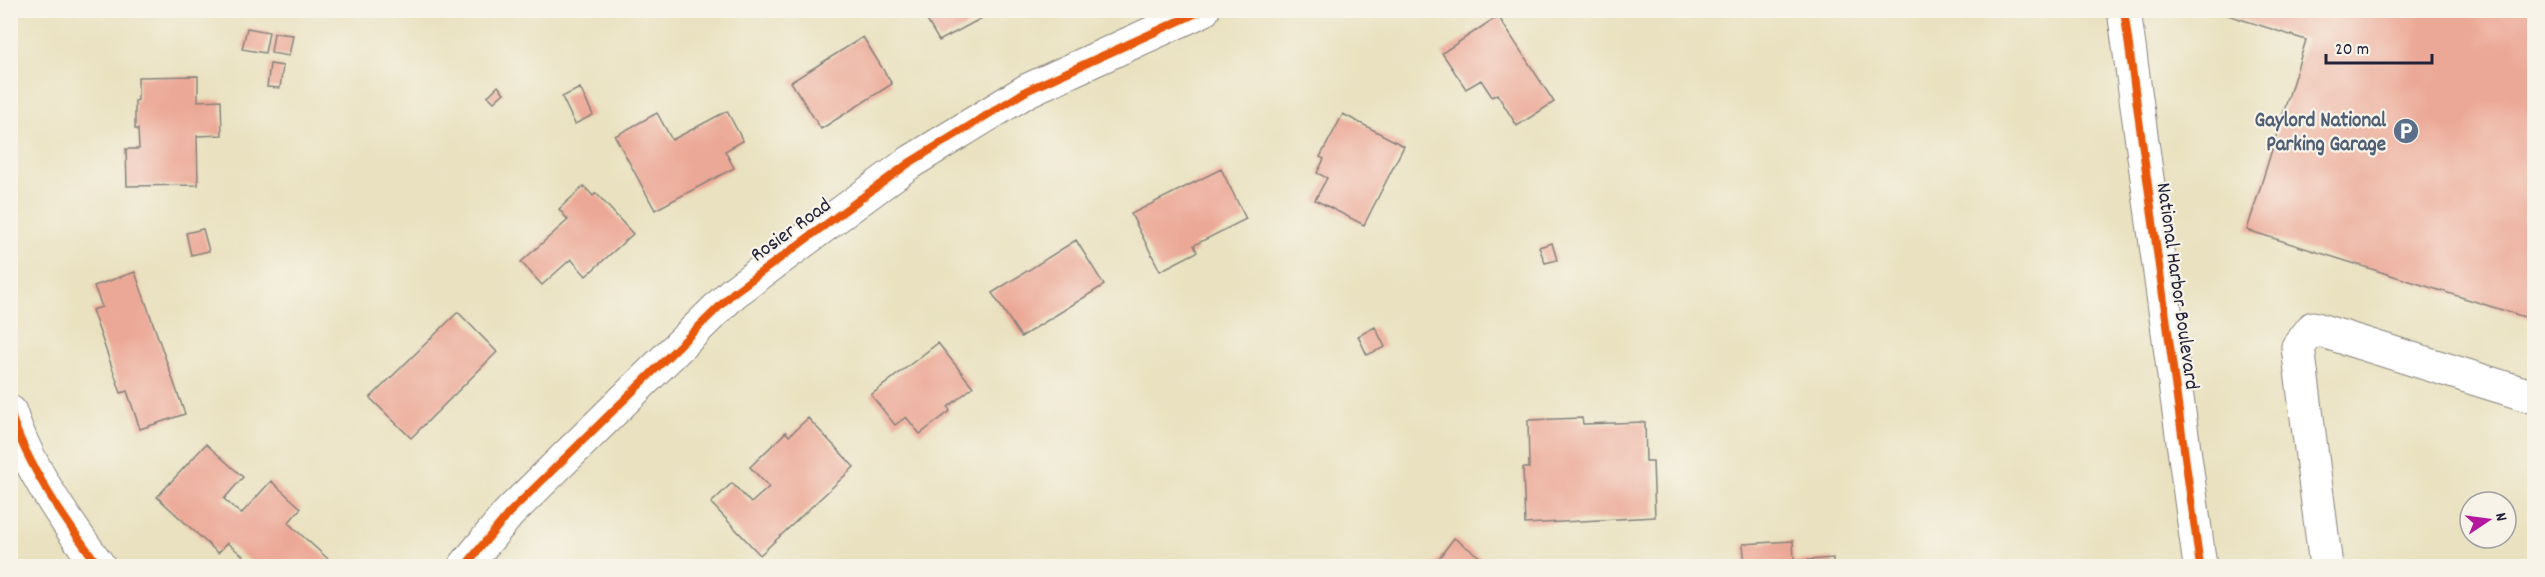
<svg xmlns="http://www.w3.org/2000/svg" width="2545" height="577" viewBox="0 0 2545 577" font-family="Dekko,sans-serif">
<style>
.building{fill:#eca896}
.lines{fill:none;stroke-linecap:round;stroke-linejoin:round}
.minor-casing{stroke:#86827d;stroke-width:35}
.minor{stroke:#fff;stroke-width:33}
.cycleway-casing{stroke:#f7f3e8;stroke-width:11}
.cycleway{stroke:#e8590c;stroke-width:8}
.labels{text-anchor:middle;stroke-width:4.5;stroke-linejoin:round;paint-order:stroke}
.service-label{font-size:21px;font-weight:bold;fill:#4e5e75;stroke:#f7f3e8;text-anchor:end}
.street-label{font-size:21px;fill:#22223b;stroke:#f7f3e8}
</style>
<rect width="100%" height="100%" fill="#f7f3e8"/>
<filter id="ink" filterUnits="userSpaceOnUse"><feTurbulence type="fractalNoise" baseFrequency=".0167" numOctaves="2"/><feDisplacementMap in="SourceGraphic" scale="12" xChannelSelector="R" yChannelSelector="G"/><feConvolveMatrix kernelMatrix="1 2 1 2 8 2 1 2 1" color-interpolation-filters="sRGB"/></filter>
<filter id="wash" filterUnits="userSpaceOnUse"><feTurbulence type="fractalNoise" baseFrequency=".008" numOctaves="4" result="noise"/><feDisplacementMap in="SourceGraphic" scale="24" xChannelSelector="R" yChannelSelector="G"/><feGaussianBlur stdDeviation="1.35" result="paint"/><feColorMatrix in="noise" values="0 0 0 0 0 0 0 0 0 0 0 0 0 0 0 0 0 1.4 0 .05"/><feComposite in="paint" operator="in"/></filter>
<g filter="url(#wash)">
<rect width="100%" height="100%" fill="#e9e1bf"/>
<g id="blocks">
<!-- building -->
<path class="building" d="M921,10H997L939,41Z
M2212,10H2534V320L2247,230L2306,40Z
M1498,16L1554,102L1517,126L1497,94L1492,97L1481,80L1466,89L1442,53Z
M247,28L269,32L265,53L242,49Z
M274,33L293,35L289,56L271,53Z
M863,37L892,84L821,129L791,82Z
M270,64L283,66L280,88L267,87Z
M198,76V101L221,100L222,135L197,136L198,185L127,186L126,149H139L138,129H135V101L138,100V77Z
M498,86L504,93L494,102L488,96Z
M580,88L593,115L575,124L562,97Z
M727,111L743,141L725,151L734,168L655,210L615,136L657,113L672,140Z
M1343,114L1404,146L1364,225L1315,200L1327,178L1317,173L1324,159L1320,157Z
M1221,169L1246,219L1194,245L1197,252L1160,271L1131,214Z
M584,186L593,196L596,193L633,234L586,276L571,259L542,285L521,262L568,220L559,209Z
M203,229L209,251L191,255L186,233Z
M1076,240L1104,285L1021,337L992,293Z
M1552,243L1557,260L1545,263L1539,247Z
M135,272L185,414L140,429L127,391L121,393L92,310L102,307L94,286Z
M458,312L497,352L411,438L370,398Z
M1375,327L1385,347L1367,355L1358,336Z
M938,343L973,387L948,407L950,411L920,434L906,417L895,425L871,395Z
M808,418L854,467L760,555L711,503L732,483L751,503L769,487L750,467L786,432L789,436Z
M1582,418L1583,424L1645,422L1646,461H1653L1655,517L1525,524L1523,468H1529L1528,420Z
M206,444L243,477L224,499L241,514L271,481L301,508L288,523L336,566H256L227,543L218,553L157,497Z
M1454,538L1492,566H1433Z
M1793,541L1794,561L1833,558V566H1745L1743,544Z"/>
</g>
</g>
<g filter="url(#ink)">
<use href="#blocks" fill-opacity="0" stroke="#86827d" stroke-width="1.5"/>
<g class="lines">
<!-- minor casing -->
<g class="minor-casing">
<path id="minor" d="M2124,10L2200,566
M10,412C28,467 65,521 99,566
M465,566L509,513L733,293L909,163L1028,90L1203,10
M2326,566L2298,347L2313,328L2534,397"/>
</g>
<!-- minor -->
<use href="#minor" class="minor"/>
<!-- cycleway casing -->
<g class="cycleway-casing">
<path id="cycleway" d="M2124,10L2200,566
M10,412C28,467 65,521 99,566
M465,566L509,513L733,293L909,163L1028,90L1203,10"/>
</g>
<!-- cycleway -->
<use href="#cycleway" class="cycleway"/>
</g>
</g>
<!-- icons -->
<defs>
<g id="parking-disc" transform="scale(1.35)"><circle r="9.5" fill="#5c6f8a" stroke="#f7f3e8"/><path d="M-3.5-5.5H1a3.5 3.5 0 0 1 0 7H-1V5.5H-3.5ZM-1-3.4V-.6H.8a1.4 1.4 0 0 0 0-2.8Z" fill="#fff"/></g>
</defs>
<g fill-rule="evenodd">
<use href="#parking-disc" x="2406" y="131"/>
</g>
<g class="labels">
<!-- service labels -->
<g class="service-label">
<text x="2386" y="126">Gaylord National<tspan x="2386" dy="24">Parking Garage</tspan></text>
</g>
<!-- street labels -->
<g class="street-label">
<text transform="translate(790 229) rotate(-36)" y="7">Rosier Road</text>
<text transform="translate(2179 286) rotate(82)" y="7">National Harbor Boulevard</text>
</g>
</g>
<!-- margin -->
<rect width="2545" height="577" fill="none" stroke="#f7f3e8" stroke-width="36"/>
<!-- north arrow -->
<g transform="translate(2488 520) rotate(77)"><circle r="28" fill="#f7f3e8" stroke="#a29fa3" stroke-width="1.5"/>
<path d="M0-4.5L10 22L0 15L-10 22Z" fill="#b5179e"/>
<text y="-9" font-size="16" font-weight="bold" text-anchor="middle" fill="#22223b">N</text>
</g>
<!-- scale -->
<path d="M2326 54v9h106v-9" fill="none" stroke="#22223b" stroke-width="3"/>
<text x="2335" y="54" font-size="18" fill="#22223b" stroke="#f7f3e8" stroke-width="4.5" paint-order="stroke">20 m</text>
</svg>
